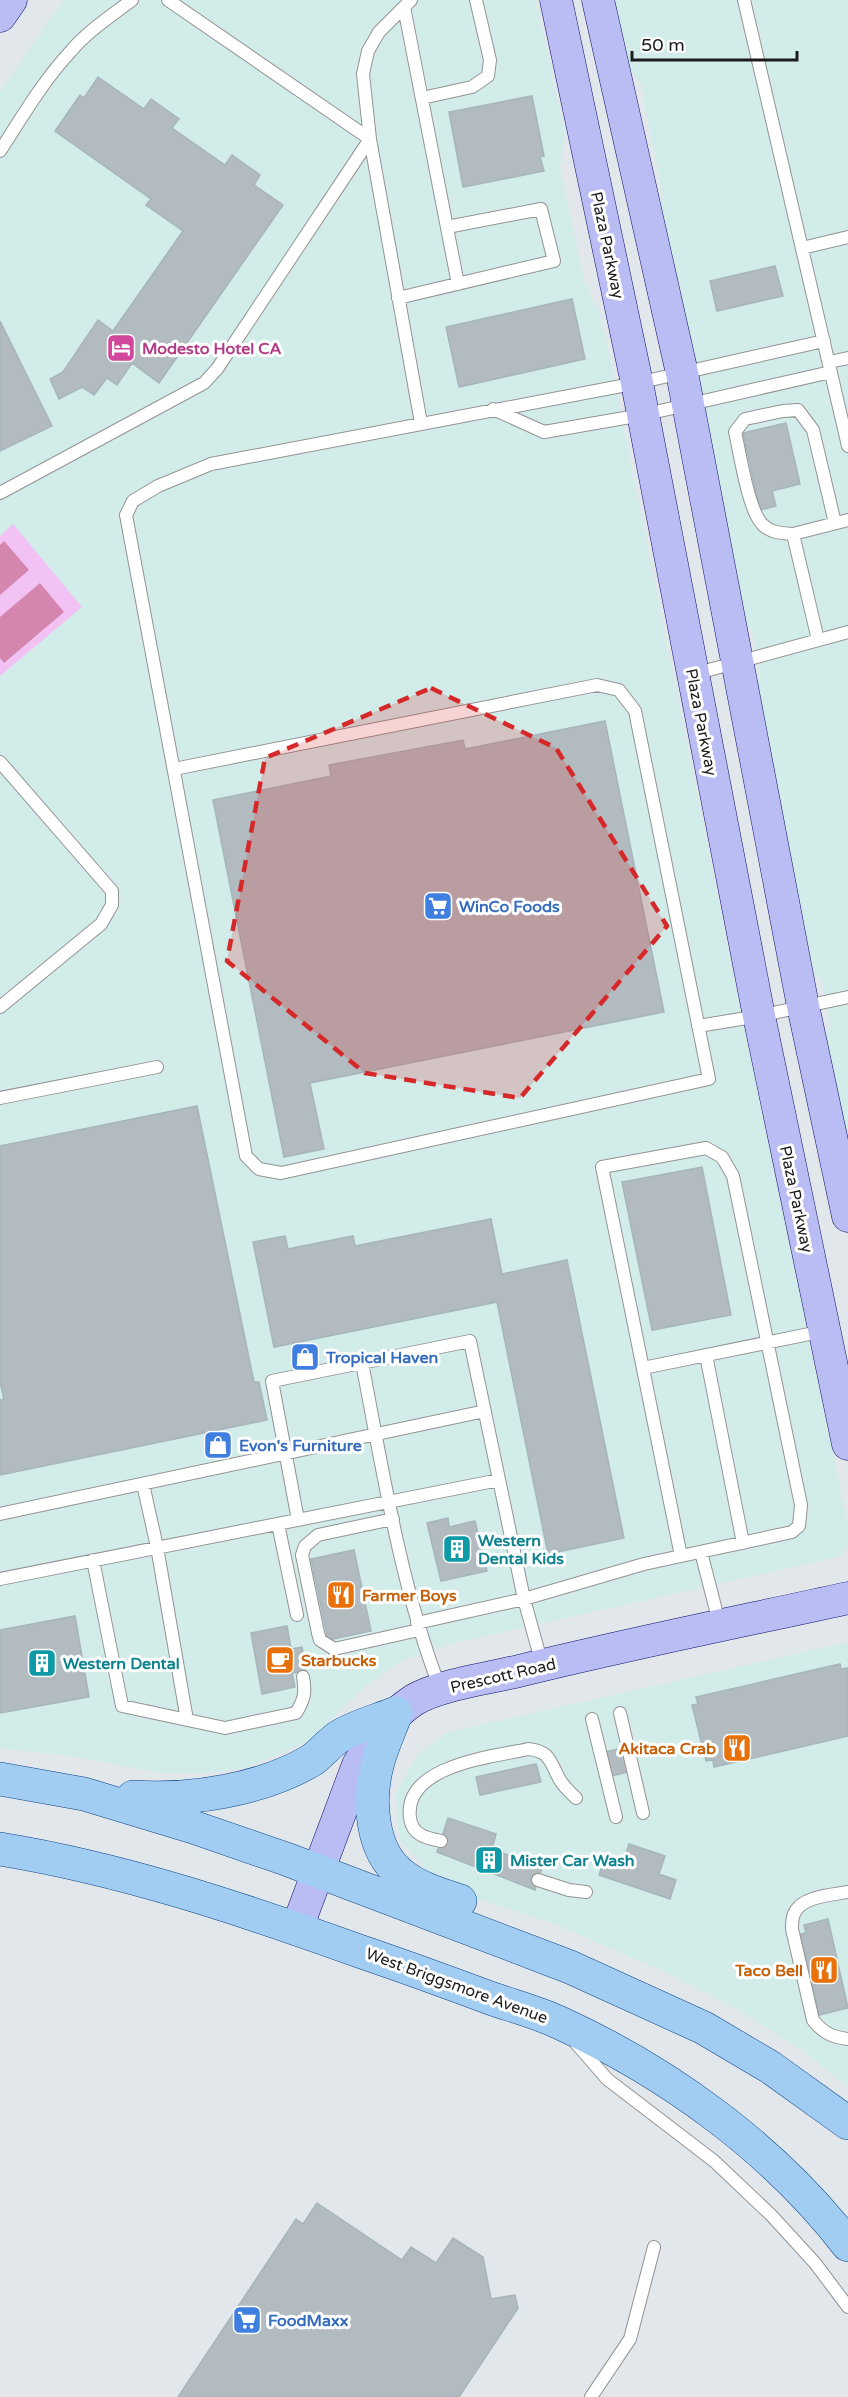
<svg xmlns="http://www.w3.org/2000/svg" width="848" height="2397" viewBox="0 0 848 2397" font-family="'Varela Round',sans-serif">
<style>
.commercial{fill:#d2ecea}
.park{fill:#f2c2f4}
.pitch{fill:#d586ae}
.building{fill:#b2bbc0;stroke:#a6b5bc;stroke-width:1.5}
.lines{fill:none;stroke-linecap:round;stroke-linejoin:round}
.lane-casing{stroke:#939393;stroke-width:14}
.secondary-casing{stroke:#0e0e67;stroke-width:33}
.primary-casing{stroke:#0d4386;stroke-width:34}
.lane{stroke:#fff;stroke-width:12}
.secondary{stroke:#b9bdf3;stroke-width:32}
.primary{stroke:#a1cdf3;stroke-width:33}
.marked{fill:#d62828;fill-opacity:0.2;stroke:#d62828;stroke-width:4.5;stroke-dasharray:12 8;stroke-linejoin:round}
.labels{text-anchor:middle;stroke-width:6;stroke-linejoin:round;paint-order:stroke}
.street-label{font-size:16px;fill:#1c1c1c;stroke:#fff}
.hotel-label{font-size:16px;font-weight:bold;fill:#b23c85;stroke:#fff;text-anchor:start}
.shop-label{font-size:16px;font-weight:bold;fill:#366cbe;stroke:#fff;text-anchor:start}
.culture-label{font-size:16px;font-weight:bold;fill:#0d838f;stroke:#fff;text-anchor:start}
.food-label{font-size:16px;font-weight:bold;fill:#c56008;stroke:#fff;text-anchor:start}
</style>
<rect width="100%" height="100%" fill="#e2e7ec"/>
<!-- commercial -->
<path class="commercial" d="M63,0H536L565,135L560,167L584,281L601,314L736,987L848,1526L847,1548L838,1557L445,1645L402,1661L365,1687L338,1712L318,1735L302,1744L245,1768L210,1773H161L75,1757L0,1748V92Z
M613,0H848V1160L823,1043L830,1027L822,981L811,973L753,688L760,676L752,630L739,620L693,347L683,342L661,227V187L641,86L625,59Z
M848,1642V2087L803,2051L742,2012L663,1971L554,1924L441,1887L399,1838L396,1793L418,1754L449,1732Z"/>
<!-- park -->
<path class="park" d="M13,524L82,607L0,676V536Z"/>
<!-- pitch -->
<path class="pitch" d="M4,541L29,570L0,595V545Z
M40,583L64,612L4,663L0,658V617Z"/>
<!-- building -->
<path class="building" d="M98,77L144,109L151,99L179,119L172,128L225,165L232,155L260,175L254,185L283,205L159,383L132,363L117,385L107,378L94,395L82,387L59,399L50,379L63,372L98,320L113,331L183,231L146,205L151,199L55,131L80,95L84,98Z
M532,96L544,156L540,157L544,171L463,187L449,112Z
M775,266L783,296L717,311L710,281Z
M572,299L585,359L459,387L446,327Z
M0,321L52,426L0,451Z
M786,423L800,484L772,491L776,506L760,510L743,433Z
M605,721L664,1012L310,1083L324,1149L284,1157L213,800L331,776L329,765L463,740L465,749Z
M197,1106L254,1382H259L267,1420L0,1475V1400L4,1399L0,1382V1146Z
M702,1167L731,1315L652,1330L622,1182Z
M491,1219L502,1274L567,1260L624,1538L548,1554L497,1302L274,1347L253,1242L285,1236L288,1249L353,1236L355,1246Z
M448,1518L449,1527L475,1521L487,1571L441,1581L427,1523Z
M354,1550L371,1631L328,1640L311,1559Z
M75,1616L89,1697L0,1713V1630Z
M287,1626L291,1649L302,1647L306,1671L292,1673L295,1687L262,1694L251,1633Z
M840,1664L841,1669L848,1668V1736L714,1767L713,1760L706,1761L692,1705L698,1704L696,1697Z
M622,1748L628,1772L611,1776L605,1752Z
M536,1764L541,1782L480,1795L476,1777Z
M448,1818L496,1834L492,1849L542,1868L535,1890L437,1852Z
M629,1844L665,1856L659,1874L676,1880L670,1899L599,1875L605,1856L623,1862Z
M828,1919L848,2008L819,2015L800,1934L806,1933L804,1925Z
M317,2203L402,2260L411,2247L436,2263L453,2238L483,2257L491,2299L515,2295L518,2308L459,2397H178L296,2219L303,2224Z"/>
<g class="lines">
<!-- lane casing -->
<g class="lane-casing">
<path id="lane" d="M411,0L379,32L368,51L363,74L370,139L421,423
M744,0L848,446
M404,7L458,284
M422,98L472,87L488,76L490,60L476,0
M0,151C22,117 43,81 71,51C88,31 111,16 132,0
M802,248L848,237
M398,298L554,261L541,209L447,227
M829,362L848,358
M493,409L544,432L642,415L831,372
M0,493L204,383L217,369L370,139L168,0
M793,534C781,533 770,533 762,524C748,509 740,453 735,432L745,419L783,411L798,410L813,430L835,523
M818,640L793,534L848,520
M694,674L848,632
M0,762L112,891V905L101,924L0,1007
M174,769L597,685L619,690L635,711L709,1079L281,1173L259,1169L246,1156L126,515L133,501L158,486L211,464L637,383L824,341
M698,1026L759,1016L848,997
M0,1098L157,1067
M706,1355L743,1543
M362,1363C383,1471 400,1584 440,1688
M643,1368L824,1331
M143,1484L157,1547L187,1720
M0,1514L485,1411
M393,1519L318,1535L305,1546L302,1555L318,1633L320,1640L334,1649L419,1630
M298,1520L272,1381L470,1341L524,1599L542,1664
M278,1524L297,1615
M701,1552L720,1626
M93,1560L122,1706L225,1728L296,1713C304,1700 306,1693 303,1677
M0,1579L499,1480
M417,1623L524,1599L644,1564L792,1532L799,1526L801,1505L733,1176L722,1157L706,1148L602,1167L681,1556
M620,1713L643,1813
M592,1719L616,1817
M441,1841C426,1838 412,1835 410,1818C403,1765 493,1757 528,1749C551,1751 550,1763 560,1780C564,1787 570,1792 576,1798
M538,1880L569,1890L586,1892
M848,1892C832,1895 801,1896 794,1914C792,1918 792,1924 792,1929L813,2020C823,2033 832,2037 848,2039
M575,2042L607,2079L714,2161L771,2215L815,2263L848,2307
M591,2397L630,2339L654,2247"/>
</g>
<!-- secondary casing -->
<g class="secondary-casing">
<path id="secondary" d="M556,0L637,383L759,1016L848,1444
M598,0L682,373L803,1006L848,1216
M0,16L11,0
M297,1928L358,1765C373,1741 389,1716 414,1700C439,1685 489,1678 519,1671C628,1644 738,1622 848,1598"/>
</g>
<!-- primary casing -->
<g class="primary-casing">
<path id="primary" d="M396,1713C390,1730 381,1748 377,1766C368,1800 371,1851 401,1874C418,1888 439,1894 460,1901
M0,1779L84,1794L193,1827L286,1859L570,1967L704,2028L770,2067L848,2123
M133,1797C190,1801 262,1790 312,1760C322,1753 330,1742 340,1736C356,1726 379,1720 396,1713
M0,1849C123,1869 242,1909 359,1951C403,1966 447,1982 490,1998C513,2006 536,2012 558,2022C668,2072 774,2149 848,2245"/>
</g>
<!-- lane -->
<use href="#lane" class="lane"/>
<!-- secondary -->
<use href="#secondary" class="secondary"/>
<!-- primary -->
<use href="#primary" class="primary"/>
</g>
<!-- marked area -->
<path class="marked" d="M431,688L556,748L667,926L520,1098L365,1073L227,961L265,758Z"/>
<!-- icons -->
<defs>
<g id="hotel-square" transform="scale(1.5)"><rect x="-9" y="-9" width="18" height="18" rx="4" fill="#d1479c" stroke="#fff"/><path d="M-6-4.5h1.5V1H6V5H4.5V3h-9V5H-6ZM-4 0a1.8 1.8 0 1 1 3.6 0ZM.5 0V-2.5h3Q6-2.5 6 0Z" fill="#fff"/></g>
<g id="supermarket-square" transform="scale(1.5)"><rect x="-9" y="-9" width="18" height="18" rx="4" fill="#3f7fe0" stroke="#fff"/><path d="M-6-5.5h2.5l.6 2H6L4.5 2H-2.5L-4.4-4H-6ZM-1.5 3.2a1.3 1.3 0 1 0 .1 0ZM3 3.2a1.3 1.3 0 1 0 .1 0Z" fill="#fff"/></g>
<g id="shop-square" transform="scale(1.5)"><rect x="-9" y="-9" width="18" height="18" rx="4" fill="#3f7fe0" stroke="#fff"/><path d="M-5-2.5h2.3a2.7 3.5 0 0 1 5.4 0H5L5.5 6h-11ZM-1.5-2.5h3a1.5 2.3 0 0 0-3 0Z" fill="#fff"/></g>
<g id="building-square" transform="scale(1.5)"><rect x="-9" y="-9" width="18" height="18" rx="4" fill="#0f9aa8" stroke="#fff"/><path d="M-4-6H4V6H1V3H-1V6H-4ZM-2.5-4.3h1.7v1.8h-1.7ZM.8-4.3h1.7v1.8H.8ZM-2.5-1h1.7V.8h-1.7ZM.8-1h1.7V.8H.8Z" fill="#fff"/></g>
<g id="restaurant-square" transform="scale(1.5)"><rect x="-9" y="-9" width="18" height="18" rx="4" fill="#e8710a" stroke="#fff"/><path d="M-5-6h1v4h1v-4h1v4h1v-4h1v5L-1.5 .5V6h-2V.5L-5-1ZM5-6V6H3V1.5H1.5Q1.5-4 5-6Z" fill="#fff"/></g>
<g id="cafe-square" transform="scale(1.5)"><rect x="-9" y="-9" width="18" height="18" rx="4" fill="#e8710a" stroke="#fff"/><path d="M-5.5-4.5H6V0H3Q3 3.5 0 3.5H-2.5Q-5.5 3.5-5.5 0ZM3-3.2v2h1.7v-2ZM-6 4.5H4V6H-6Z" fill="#fff"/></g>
</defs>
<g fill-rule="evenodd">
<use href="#hotel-square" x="121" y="348"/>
<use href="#supermarket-square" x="438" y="906"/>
<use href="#shop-square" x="305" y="1357"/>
<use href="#shop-square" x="218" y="1445"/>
<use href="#building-square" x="457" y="1549"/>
<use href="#restaurant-square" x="341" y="1595"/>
<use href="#cafe-square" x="280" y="1660"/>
<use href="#building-square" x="42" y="1663"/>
<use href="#restaurant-square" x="737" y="1748"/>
<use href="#building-square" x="489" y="1860"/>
<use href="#restaurant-square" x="824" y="1970"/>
<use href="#supermarket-square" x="247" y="2320"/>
</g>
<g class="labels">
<!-- street labels -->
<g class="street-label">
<text transform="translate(608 245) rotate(78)" y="6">Plaza Parkway</text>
<text transform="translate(702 722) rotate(79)" y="6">Plaza Parkway</text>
<text transform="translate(797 1199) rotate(78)" y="6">Plaza Parkway</text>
<text transform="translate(503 1675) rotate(-13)" y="6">Prescott Road</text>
<text transform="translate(457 1985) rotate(20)" y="6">West Briggsmore Avenue</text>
</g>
<!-- hotel labels -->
<g class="hotel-label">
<text x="142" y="354">Modesto Hotel CA</text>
</g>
<!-- shop labels -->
<g class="shop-label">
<text x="459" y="912">WinCo Foods</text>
<text x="326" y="1363">Tropical Haven</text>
<text x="239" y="1451">Evon's Furniture</text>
<text x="268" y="2326">FoodMaxx</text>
</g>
<!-- culture labels -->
<g class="culture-label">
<text x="478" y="1546">Western<tspan x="478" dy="18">Dental Kids</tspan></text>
<text x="63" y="1669">Western Dental</text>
<text x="510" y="1866">Mister Car Wash</text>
</g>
<!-- food labels -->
<g class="food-label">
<text x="362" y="1601">Farmer Boys</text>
<text x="301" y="1666">Starbucks</text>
<text x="716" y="1754" text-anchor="end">Akitaca Crab</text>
<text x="803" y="1976" text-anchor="end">Taco Bell</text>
</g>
</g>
<!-- scale -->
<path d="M632 51v9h165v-9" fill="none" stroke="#1c1c1c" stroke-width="3"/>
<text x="641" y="51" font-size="18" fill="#1c1c1c" stroke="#ffffff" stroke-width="4.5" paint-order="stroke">50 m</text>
</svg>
